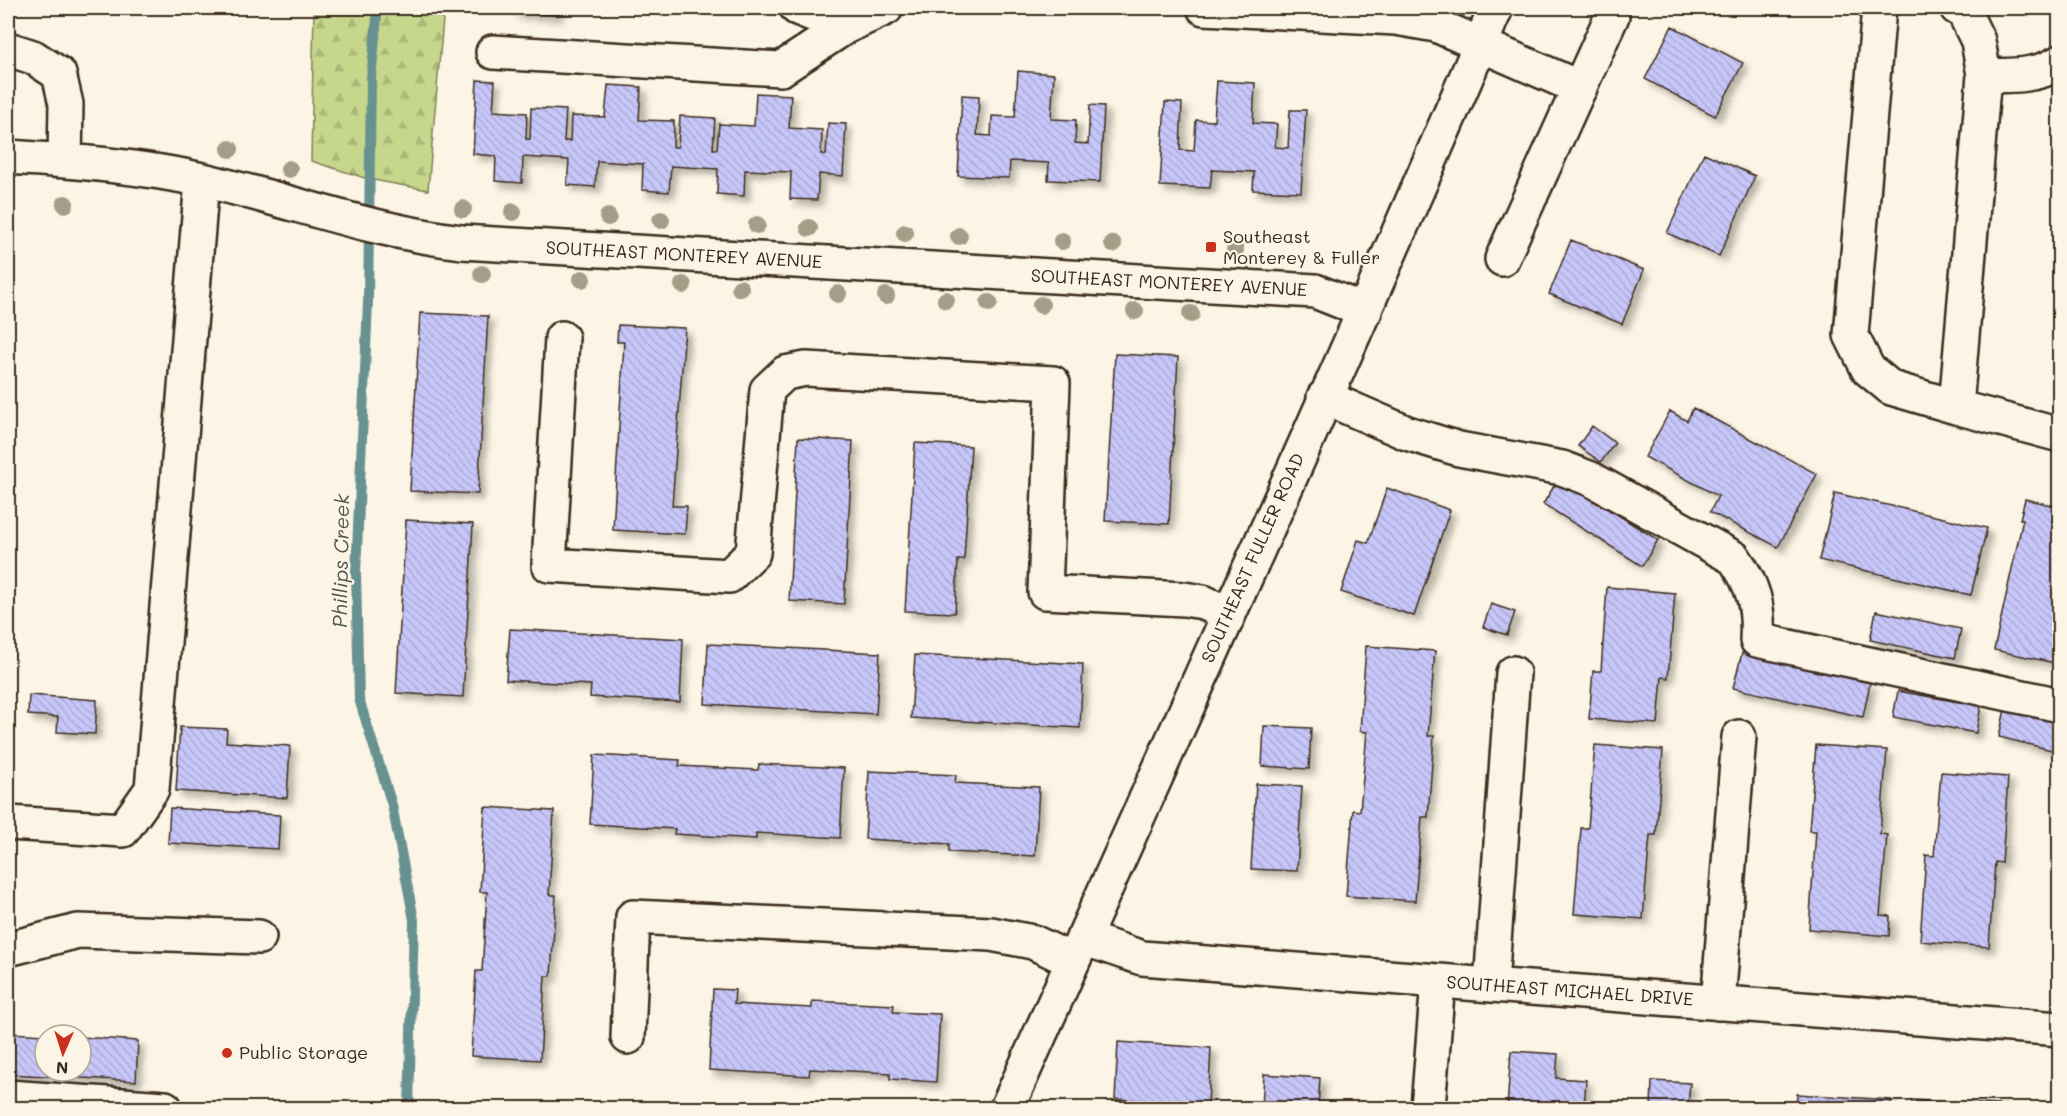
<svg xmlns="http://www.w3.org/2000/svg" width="2067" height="1116" viewBox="0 0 2067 1116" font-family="Mali,sans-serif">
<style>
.forest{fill:url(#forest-firs);stroke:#808055;stroke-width:1.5}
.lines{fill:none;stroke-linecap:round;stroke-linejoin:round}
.stream{stroke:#689291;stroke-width:10}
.building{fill:url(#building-back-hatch);stroke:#3b2a1e;stroke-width:1.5;filter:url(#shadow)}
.minor-casing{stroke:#3b2a1e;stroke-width:38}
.minor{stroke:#fcf5e5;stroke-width:33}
.tree{fill:#a59d87}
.poi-dot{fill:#c8321e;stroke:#fcf5e5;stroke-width:2}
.labels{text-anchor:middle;stroke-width:4.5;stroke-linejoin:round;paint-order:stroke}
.poi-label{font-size:18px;fill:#3b2a1e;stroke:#fcf5e5;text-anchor:start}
.street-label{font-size:18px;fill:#3b2a1e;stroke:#fcf5e5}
.water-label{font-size:20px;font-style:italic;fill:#4e554e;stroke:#fcf5e5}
</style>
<defs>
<pattern id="forest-firs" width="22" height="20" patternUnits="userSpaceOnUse" patternTransform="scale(1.5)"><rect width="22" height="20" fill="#c6d78c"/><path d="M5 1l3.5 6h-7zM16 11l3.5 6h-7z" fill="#abb978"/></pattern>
<pattern id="building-back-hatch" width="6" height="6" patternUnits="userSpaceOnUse" patternTransform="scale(1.5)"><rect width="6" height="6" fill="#c6c6f8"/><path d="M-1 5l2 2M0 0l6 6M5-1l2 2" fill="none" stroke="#abaad4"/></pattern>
<filter id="shadow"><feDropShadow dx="5.5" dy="5.5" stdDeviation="3" flood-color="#0004"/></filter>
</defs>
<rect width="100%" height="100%" fill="#fcf5e5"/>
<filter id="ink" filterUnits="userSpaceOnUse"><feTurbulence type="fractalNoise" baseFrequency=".0167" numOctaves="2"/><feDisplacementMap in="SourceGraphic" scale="12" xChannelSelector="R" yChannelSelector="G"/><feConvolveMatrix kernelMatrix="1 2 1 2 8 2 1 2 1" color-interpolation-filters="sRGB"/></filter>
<g filter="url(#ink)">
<!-- forest -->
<path class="forest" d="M314,8H444L428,190L368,179L311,161Z"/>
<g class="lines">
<!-- stream -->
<path class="stream" d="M378,8L371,78L368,302L356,573L359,699L392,805L414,920L409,1108"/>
</g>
<!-- building -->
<path class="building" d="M514,8H558V15L514,13Z
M1672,26L1743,63L1715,116L1645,79Z
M1018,71L1054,74L1051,119L1076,120L1075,143L1088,144L1090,105L1104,106L1100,182L1048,180L1049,163L1010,161L1009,178L958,176L962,95L979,96L977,135L991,136L992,116L1015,117Z
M477,80L495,81L493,111L527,113L526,139H530L531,108L566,110L564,141H570L571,116L605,117L608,85L641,87L639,120L674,121L673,147H678L680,116L715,118L713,149H717L719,124L754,126L756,93L791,95L789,128L822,130L821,154L826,155L828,123L846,124L843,176L819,174L817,200L790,199L791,172L745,170L744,196L717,194L718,169L671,166L669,192L642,190L643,164L597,161L595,187L567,185L569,160L523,157L522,183L495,181L496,156L473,154Z
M1217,81L1255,83L1253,123L1277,124L1275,147L1288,148L1290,110H1306L1301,192L1253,190L1254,172L1212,170L1210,188L1160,186L1165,102L1182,103L1180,150L1194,151L1196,120L1214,121Z
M1704,153L1755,176L1719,256L1667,233Z
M1571,240L1644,270L1622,324L1549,294Z
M420,313L488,316L478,494L410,491Z
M618,325L685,328L672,506H687L685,534L613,530L624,342H617Z
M1115,354L1178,357L1169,524L1105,521Z
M1693,408L1817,474L1778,547L1710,512L1718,496L1645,457L1670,411L1687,421Z
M1592,426L1615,443L1601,462L1578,446Z
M798,438L853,441L844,604L789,601Z
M915,443L971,446L964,560H958L955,613L905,611Z
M1559,478L1658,540L1642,566L1543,504Z
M1387,488L1450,510L1414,616L1341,592L1358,540L1368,543Z
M1835,493L1987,528L1971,595L1819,560Z
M2025,499L2060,507V664L1994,650L2023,519H2020Z
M406,520L473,524L463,697L396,693Z
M1607,587L1675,593L1668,678L1662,677L1658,724L1589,719L1593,671H1601Z
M1491,604L1515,612L1507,635L1483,627Z
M1876,611L1961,629L1955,658L1870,640Z
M510,629L683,639L680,702L590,697L591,685L506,680Z
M708,644L880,653L876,714L705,704Z
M1366,646L1435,651L1428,736H1434L1428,817H1422L1415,901L1346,896L1353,810L1360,811L1367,732L1360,731Z
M1742,653L1870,683L1863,717L1733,688Z
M915,655L1083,664L1080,728L911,718Z
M1898,691L1981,706L1976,733L1893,717Z
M29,695L97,700L95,734L57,732L58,717L28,715Z
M2005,709L2060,722V752L1999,737Z
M1264,726L1311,728L1309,769L1262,766Z
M180,727L227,729L226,742L290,746L287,798L176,791Z
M1595,745L1663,750L1656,835H1650L1643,919L1574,914L1581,828H1588Z
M1816,745L1887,750L1880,834L1887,835L1880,915L1890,916L1889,936L1809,929L1816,831H1809Z
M594,755L680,760L679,766L758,770L759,764L844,768L840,838L756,833V839L674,834L675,829L590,824Z
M869,771L956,775L955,783L1039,787L1035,856L949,852V844L865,839Z
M1941,772L2008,777L2002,863L1995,862L1989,947L1920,941L1926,855L1934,856Z
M1256,784L1302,786L1297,871L1251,869Z
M485,807L554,811L549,895H556L551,976H545L540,1060L471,1056L476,971H482L487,892H480Z
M170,808L280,815L278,849L168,843Z
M713,989L735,990L734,1004L812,1008V1001L894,1005L893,1012L940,1014L936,1082L890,1079V1073L810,1069L809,1076L709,1070Z
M8,1033L45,1035V1071H81V1037L138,1041L136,1081L8,1074Z
M1118,1042L1211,1048L1208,1105L1115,1099Z
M1511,1051L1558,1054L1556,1078L1586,1080L1584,1108H1507Z
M1264,1074L1320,1078L1318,1108H1262Z
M1652,1081L1690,1083L1688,1108H1651Z
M1797,1094L1891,1100V1108H1796Z
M1912,1100L2018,1106V1108H1912Z"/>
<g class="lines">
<!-- minor casing -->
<g class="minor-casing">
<path id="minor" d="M797,8L845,27
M1204,8L1396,18L1436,25L1580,88
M1879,8L1851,335L1868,369L1891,388L1956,407
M1957,8L1963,10L1978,41L1984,75L1956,407L2060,435
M8,49L33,57L59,74L66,104L65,160
M493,52L781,69L845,27L886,8
M1984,75C2010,76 2037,77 2060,62
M8,157C73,161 139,166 203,180C292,201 370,231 462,242L1315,291L1365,311
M1502,259L1612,16
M562,338L549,565L729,576L753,553L767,390L785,373L806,369L1053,383L1045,592L1184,599L1203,602L1228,614
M1324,397L1407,433L1459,449L1562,468L1591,479L1734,558C1754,586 1759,607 1757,640L2060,705
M8,823L123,830L152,789L202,180
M1083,938L1142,958L2060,1029
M8,949L78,931L259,937
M1491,985L1513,673
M1718,1003L1739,737
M628,1037L633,917L991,934L1033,942L1073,961
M8,1097L165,1108
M1007,1108C1171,742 1338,377 1496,8
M1428,1108L1438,981"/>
</g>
<!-- minor -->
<use href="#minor" class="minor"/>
</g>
<!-- trees -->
<g class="tree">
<circle cx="230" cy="149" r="9"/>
<circle cx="289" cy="169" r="9"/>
<circle cx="65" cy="204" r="9"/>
<circle cx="463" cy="209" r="9"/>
<circle cx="513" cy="212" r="9"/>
<circle cx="608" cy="217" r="9"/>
<circle cx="661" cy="220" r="9"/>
<circle cx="757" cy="225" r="9"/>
<circle cx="809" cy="228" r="9"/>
<circle cx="905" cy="233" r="9"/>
<circle cx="959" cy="236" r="9"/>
<circle cx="1062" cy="241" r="9"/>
<circle cx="1113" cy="244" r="9"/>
<circle cx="1235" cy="250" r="9"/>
<circle cx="482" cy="274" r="9"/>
<circle cx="582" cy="279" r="9"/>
<circle cx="683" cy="285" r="9"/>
<circle cx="740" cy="288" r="9"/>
<circle cx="838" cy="294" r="9"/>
<circle cx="886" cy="296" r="9"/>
<circle cx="946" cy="300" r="9"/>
<circle cx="989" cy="303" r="9"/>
<circle cx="1041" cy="305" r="9"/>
<circle cx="1135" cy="311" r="9"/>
<circle cx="1191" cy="314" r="9"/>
</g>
</g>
<!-- markers -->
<g class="poi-dot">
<rect x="1205" y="241" width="12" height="12" rx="3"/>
<circle cx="227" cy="1053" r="6"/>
</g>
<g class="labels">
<!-- poi labels -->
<g class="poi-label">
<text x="1223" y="243">Southeast<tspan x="1223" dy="21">Monterey &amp; Fuller</tspan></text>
<text x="239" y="1059">Public Storage</text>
</g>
<!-- street labels -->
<g class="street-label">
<text transform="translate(684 255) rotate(3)" y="6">SOUTHEAST MONTEREY AVENUE</text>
<text transform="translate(1169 283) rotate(3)" y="6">SOUTHEAST MONTEREY AVENUE</text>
<text transform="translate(1253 558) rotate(-66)" y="6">SOUTHEAST FULLER ROAD</text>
<text transform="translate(1570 991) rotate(4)" y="6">SOUTHEAST MICHAEL DRIVE</text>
</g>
<!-- water labels -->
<g class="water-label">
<text transform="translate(341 561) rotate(-89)" y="7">Phillips Creek</text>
</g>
</g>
<!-- margin -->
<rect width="2067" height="1116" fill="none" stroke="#fcf5e5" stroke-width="30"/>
<rect x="15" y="15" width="2037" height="1086" fill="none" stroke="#3b2a1e" stroke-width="2" filter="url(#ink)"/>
<!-- north arrow -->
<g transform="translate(63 1053) rotate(183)"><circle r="28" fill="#fcf5e5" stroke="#afa495" stroke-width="1.5"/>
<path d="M0-4.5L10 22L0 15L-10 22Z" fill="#c8321e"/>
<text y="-9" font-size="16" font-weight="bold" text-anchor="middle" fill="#3b2a1e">N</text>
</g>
</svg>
